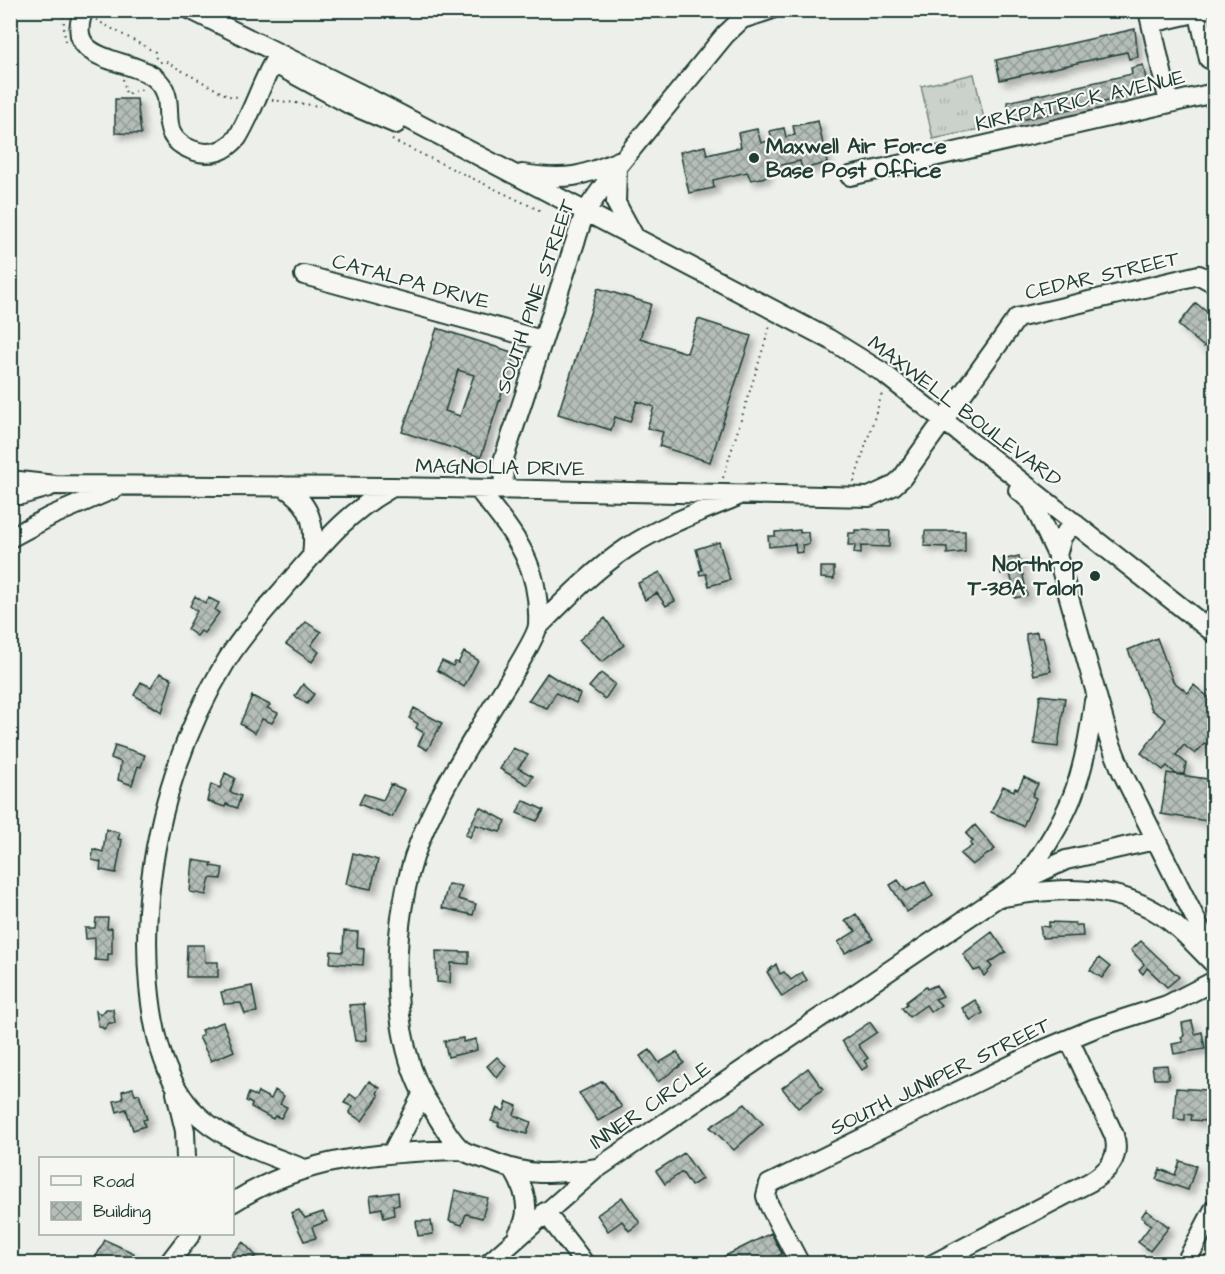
<svg xmlns="http://www.w3.org/2000/svg" width="1225" height="1274" viewBox="0 0 1225 1274" font-family="'Architects Daughter',sans-serif">
<style>
.park{fill:url(#park-tufts);stroke:#758880;stroke-width:1.5}
.building{fill:url(#building-cross-hatch);stroke:#1f3d34;stroke-width:1.5;fill-rule:evenodd;filter:url(#shadow)}
.lines{fill:none;stroke-linecap:round;stroke-linejoin:round}
.minor-casing{stroke:#1f3d34;stroke-width:22}
.path{stroke:#1f3d34;stroke-width:2;stroke-dasharray:1.5 4.5;stroke-linecap:butt}
.minor{stroke:#f6f6f2;stroke-width:18}
.poi-dot{fill:#1f3d34;stroke:#f6f6f2;stroke-width:2}
.labels{text-anchor:middle;stroke-width:4.5;stroke-linejoin:round;paint-order:stroke}
.street-label{font-size:21px;fill:#1f3d34;stroke:#f6f6f2}
.poi-label{font-size:21px;font-weight:bold;fill:#1f3d34;stroke:#f6f6f2;text-anchor:start}
</style>
<defs>
<pattern id="park-tufts" width="24" height="20" patternUnits="userSpaceOnUse" patternTransform="scale(1.5)"><rect width="24" height="20" fill="#cbd2cc"/><path d="M3 7l-1-3M5 7V3M7 7l1-3M15 17l-1-3M17 17v-4M19 17l1-3" fill="none" stroke="#aeb5b0"/></pattern>
<pattern id="building-cross-hatch" width="8" height="8" patternUnits="userSpaceOnUse" patternTransform="scale(1.5)"><rect width="8" height="8" fill="#b4bdb8"/><path d="M0 0l8 8M0 8l8-8" fill="none" stroke="#929b96"/></pattern>
<filter id="shadow"><feDropShadow dx="5" dy="5" stdDeviation="3" flood-color="#0004"/></filter>
</defs>
<rect width="100%" height="100%" fill="#edefea"/>
<filter id="ink" filterUnits="userSpaceOnUse"><feTurbulence type="fractalNoise" baseFrequency=".0167" numOctaves="2"/><feDisplacementMap in="SourceGraphic" scale="12" xChannelSelector="R" yChannelSelector="G"/><feConvolveMatrix kernelMatrix="1 2 1 2 8 2 1 2 1" color-interpolation-filters="sRGB"/></filter>
<g filter="url(#ink)">
<!-- park -->
<path class="park" d="M974,74L986,128L933,139L921,86Z"/>
<!-- building -->
<path class="building" d="M1135,29L1138,57L1129,59L1127,52L1000,80L996,60Z
M1143,65L1149,92L1011,122L1007,102L1132,74L1131,68Z
M115,99H137L141,134L115,133Z
M818,121L827,163L802,169L800,161L767,168L766,177L751,180L747,172L713,180L714,188L689,193L680,152L705,146L707,155L741,147L738,133L757,129L761,143L772,140L770,131L784,128L786,137L795,135L793,126Z
M598,288L651,304L640,338L687,353L698,319L751,336L710,462L659,446L663,432L647,428L654,407L637,401L630,422L615,417L611,430L558,414Z
M1196,303L1214,318V334L1204,347L1178,325Z
M437,328L515,353L481,457L402,432ZM458,370L474,375L460,416L445,411Z
M800,530V533L808,532L809,544L802,545L803,552L796,553L795,544L769,547L768,536H775V532Z
M855,530L890,531L889,547L861,546V554L854,553L855,545H848L849,533H855Z
M925,531H965V552L947,554V547L924,546Z
M719,542L730,580L709,586L706,574L700,575L699,571L702,570L696,549Z
M1019,556L1027,595L1015,598L1010,572L1001,574L998,561Z
M821,567H834V579L821,578Z
M660,572L675,601L666,606L657,593L645,600L638,583Z
M195,596L205,603L209,598L219,603L215,610L219,613L204,633L201,631L197,636L187,629L197,611L190,606Z
M605,618L624,645L602,662L579,640Z
M306,622L321,632L311,645L319,652L312,662L286,644Z
M1037,632L1038,638L1043,637L1051,671L1034,675L1026,640V634Z
M1157,638L1173,681L1188,693L1194,685L1214,702L1211,711L1214,714V749L1205,743L1195,754L1184,745L1176,755L1186,763L1184,774H1176L1167,766L1163,770L1141,753L1166,720L1152,710L1128,650Z
M464,652L478,660L464,687L437,670L442,661L453,666L455,662L458,663Z
M160,673L172,679L162,712L134,695L141,682L151,687Z
M547,673L580,694L576,703L556,693L547,708L528,701Z
M601,673L615,684L605,699L589,687Z
M303,684L314,694L307,704L295,696Z
M1040,695L1065,698L1058,747L1034,744Z
M252,696L270,705L267,708L278,713L272,723L262,719L255,733L240,724Z
M414,708L442,723L427,750L418,745L424,733L416,728L418,724L409,718Z
M115,745L145,755L141,767L138,766L132,785L118,780L121,762L111,758Z
M513,748L528,755L518,768L533,776L528,785L500,769Z
M225,773L235,778L230,792L241,796L237,808L226,804L225,807L207,801L211,784L220,788Z
M1167,773L1214,780V822L1161,814Z
M1024,777L1038,784L1032,796L1036,798L1023,826L991,812L1003,786L1014,791L1015,788L1018,789Z
M391,784L405,790L392,817L359,804L364,794L383,800Z
M523,800L544,810L537,821L517,813Z
M480,807L506,821L500,832L476,825L470,837L465,835Z
M975,825L995,849L972,865L960,854L972,846L970,844L973,841L966,834Z
M106,829L120,833L118,839L122,840L116,873L100,870L101,862L92,860L93,849L103,852Z
M353,853L378,860L371,889L346,884Z
M193,860L212,863L211,866L223,868L221,879L210,878L206,895L190,892Z
M898,880L906,891L925,882L933,896L907,912L890,885Z
M448,884L462,886L458,899L476,904L473,915L442,908Z
M856,914L873,939L845,953L838,942L856,931L845,921Z
M96,918H108L107,929L112,928V954H108V961L95,960V938L86,939L85,928H95Z
M1049,922L1075,923V925H1082L1083,936L1042,938L1040,926L1049,927Z
M344,931L358,932L357,948L364,949L363,965L330,963L331,951L343,952Z
M992,932L1006,952L989,963L992,967L984,976L980,969L974,971L963,954Z
M1141,941L1179,977L1167,987L1147,968L1143,974L1139,970L1144,964L1131,950Z
M187,945H204L205,962H218V977H186Z
M436,951L469,952V964L451,963L450,983L437,982Z
M1099,958L1110,967L1102,978L1090,970Z
M776,964L780,974L784,972L791,980L802,972L807,980L782,997L767,972Z
M936,985L943,996L935,999L941,1005L931,1012L926,1005L909,1017L902,1008L907,1004L906,1002L926,987L927,989Z
M252,986L257,1012L245,1014L241,1003L224,1004L221,992Z
M975,1000L983,1013L971,1021L962,1008Z
M364,1004L367,1040L355,1041L349,1005Z
M106,1009H113L115,1023H109L104,1029L98,1025L96,1011L101,1015Z
M1192,1021L1195,1034L1202,1032L1205,1049L1174,1054L1172,1044L1183,1042L1181,1037L1184,1036L1182,1023Z
M223,1022L234,1051L211,1061L199,1037L203,1035L201,1030Z
M870,1022L877,1032L858,1045L868,1058L864,1061L868,1066L862,1070L842,1041Z
M463,1038V1042L476,1039L477,1050L448,1057L444,1041Z
M650,1050L659,1063L677,1052L684,1063L658,1082L640,1056Z
M497,1057L506,1066L497,1078L487,1066Z
M1167,1065L1169,1079H1154L1152,1066Z
M808,1068L823,1089L798,1108L782,1088Z
M369,1081L380,1088L377,1093L379,1096L362,1121L349,1113L353,1107L344,1103L350,1094L357,1099Z
M603,1081L622,1107L598,1121L579,1093Z
M133,1088L135,1095L139,1094L147,1119L143,1120L145,1126L133,1130L126,1109L117,1112L114,1101L123,1099L122,1091Z
M1176,1088L1207,1090L1205,1121L1191,1120L1192,1115L1185,1114V1120L1174,1119Z
M275,1090L284,1096L280,1104L287,1107L281,1118L275,1116L273,1119L251,1107L252,1104L246,1101L249,1093L256,1096L258,1092L271,1099Z
M507,1102L517,1106L514,1115L531,1122L527,1134L498,1126L499,1123L491,1121L497,1108L504,1111Z
M745,1104L763,1124L734,1150L710,1127Z
M684,1153L702,1179L691,1186L682,1172L665,1184L656,1171Z
M1180,1161L1196,1166L1188,1190L1156,1179L1160,1169L1175,1175Z
M455,1190L488,1198L482,1218L466,1214L462,1225L449,1221Z
M398,1192L399,1205H393L394,1215L384,1218L382,1208L372,1210L370,1196Z
M622,1197L640,1223L629,1231L622,1221L608,1231L597,1215Z
M299,1210L305,1218L323,1212L327,1221L312,1227L316,1238L304,1241L291,1213Z
M1146,1210L1169,1227L1150,1251L1138,1242L1151,1225L1141,1217Z
M416,1221H431L433,1234L418,1236Z
M771,1233L782,1254L762,1264H709Z
M105,1240L134,1253L128,1264H92Z
M243,1242L256,1256L252,1259L256,1264H222Z
M290,1256L296,1264L277,1262Z"/>
<g class="lines">
<!-- minor casing -->
<g class="minor-casing">
<path id="minor" d="M84,10C61,64 130,57 155,78C183,101 150,134 192,150C200,153 210,154 219,151C225,149 233,143 237,138C251,116 260,86 273,63
M191,10L357,92L829,339L882,372L1214,633
M1148,10L1169,103
M1198,10L1209,59
M1151,23L1199,12
M279,66L351,105L396,124
M617,167L616,203L634,236
M522,174C568,181 581,177 623,159
M850,176L1214,93
M304,275L542,340
M10,480L55,485L393,487L869,497L893,486L902,478L1017,318L1199,275L1214,283
M282,486C311,503 316,524 312,556
M478,489C513,533 541,564 538,625C537,638 495,703 485,719C461,759 436,799 419,843C391,916 385,1044 433,1110C441,1122 451,1142 462,1150C469,1155 480,1157 488,1160C531,1178 553,1174 598,1168L1022,881L1066,860L1155,840
M504,489L503,461L585,212L617,167L725,35L742,19L770,10
M1018,490L1032,502L1057,555
M10,495H21L49,487
M1074,522L1062,537L1057,555L1109,739L1122,772L1214,956
M10,538L51,516L114,489
M538,627C566,599 594,570 627,548C661,526 699,512 736,497
M1024,879C1072,812 1083,782 1094,701
M1004,897C1056,888 1110,883 1158,913C1178,925 1196,946 1213,963
M176,1093L185,1131L186,1158
M393,1151L422,1095
M302,1168C263,1153 219,1139 191,1108C162,1075 153,1028 149,986C139,875 169,754 227,660C245,631 270,605 292,579C325,541 347,513 391,488
M514,1171C526,1191 532,1214 518,1234
M232,1203C303,1157 380,1152 462,1150
M545,1212L585,1264
M168,1264L191,1234
M488,1264L596,1169
M800,1264L769,1205L766,1196L769,1184L1040,1051L1095,1028L1167,1005L1214,981
M933,1264L1090,1182C1108,1171 1121,1158 1114,1135L1069,1039
M1185,1264L1214,1209"/>
</g>
<!-- path -->
<path class="path" d="M63,10L65,41
M96,20L155,52L156,59
M160,62H166L228,96L239,97
M123,79L126,94L143,89
M272,100L320,106
M392,140L541,211
M723,478L770,326
M854,482L882,394
M1208,691L1214,683"/>
<!-- minor -->
<use href="#minor" class="minor"/>
</g>
</g>
<!-- markers -->
<g class="poi-dot">
<circle cx="754" cy="158" r="6"/>
<circle cx="1095" cy="576" r="6"/>
</g>
<g class="labels">
<!-- street labels -->
<g class="street-label">
<text transform="translate(1080 100) rotate(-13)" y="7">KIRKPATRICK AVENUE</text>
<text transform="translate(1102 275) rotate(-13)" y="7">CEDAR STREET</text>
<text transform="translate(411 281) rotate(15)" y="7">CATALPA DRIVE</text>
<text transform="translate(535 296) rotate(-71)" y="7">SOUTH PINE STREET</text>
<text transform="translate(965 411) rotate(37)" y="7">MAXWELL BOULEVARD</text>
<text transform="translate(500 467) rotate(1)" y="7">MAGNOLIA DRIVE</text>
<text transform="translate(940 1076) rotate(-26)" y="7">SOUTH JUNIPER STREET</text>
<text transform="translate(650 1105) rotate(-34)" y="7">INNER CIRCLE</text>
</g>
<!-- poi labels -->
<g class="poi-label">
<text x="766" y="153">Maxwell Air Force<tspan x="766" dy="24">Base Post Office</tspan></text>
<text x="1083" y="571" text-anchor="end">Northrop<tspan x="1083" dy="24">T-38A Talon</tspan></text>
</g>
</g>
<!-- margin -->
<rect width="1225" height="1274" fill="none" stroke="#f6f6f2" stroke-width="36"/>
<rect x="18" y="18" width="1189" height="1238" fill="none" stroke="#1f3d34" stroke-width="2" filter="url(#ink)"/>
<!-- legend -->
<rect x="39" y="1157" width="195" height="78" fill="#f6f6f2" stroke="#a0aca6" stroke-width="1.5"/>
<rect x="51" y="1176" width="30" height="9" fill="#f6f6f2" stroke="#a0aca6" stroke-width="1.5"/>
<text x="93" y="1187" font-size="18" fill="#1f3d34">Road</text>
<rect x="51" y="1202" width="30" height="18" fill="url(#building-cross-hatch)" stroke="#a0aca6" stroke-width="1.5"/>
<text x="93" y="1217" font-size="18" fill="#1f3d34">Building</text>
</svg>
